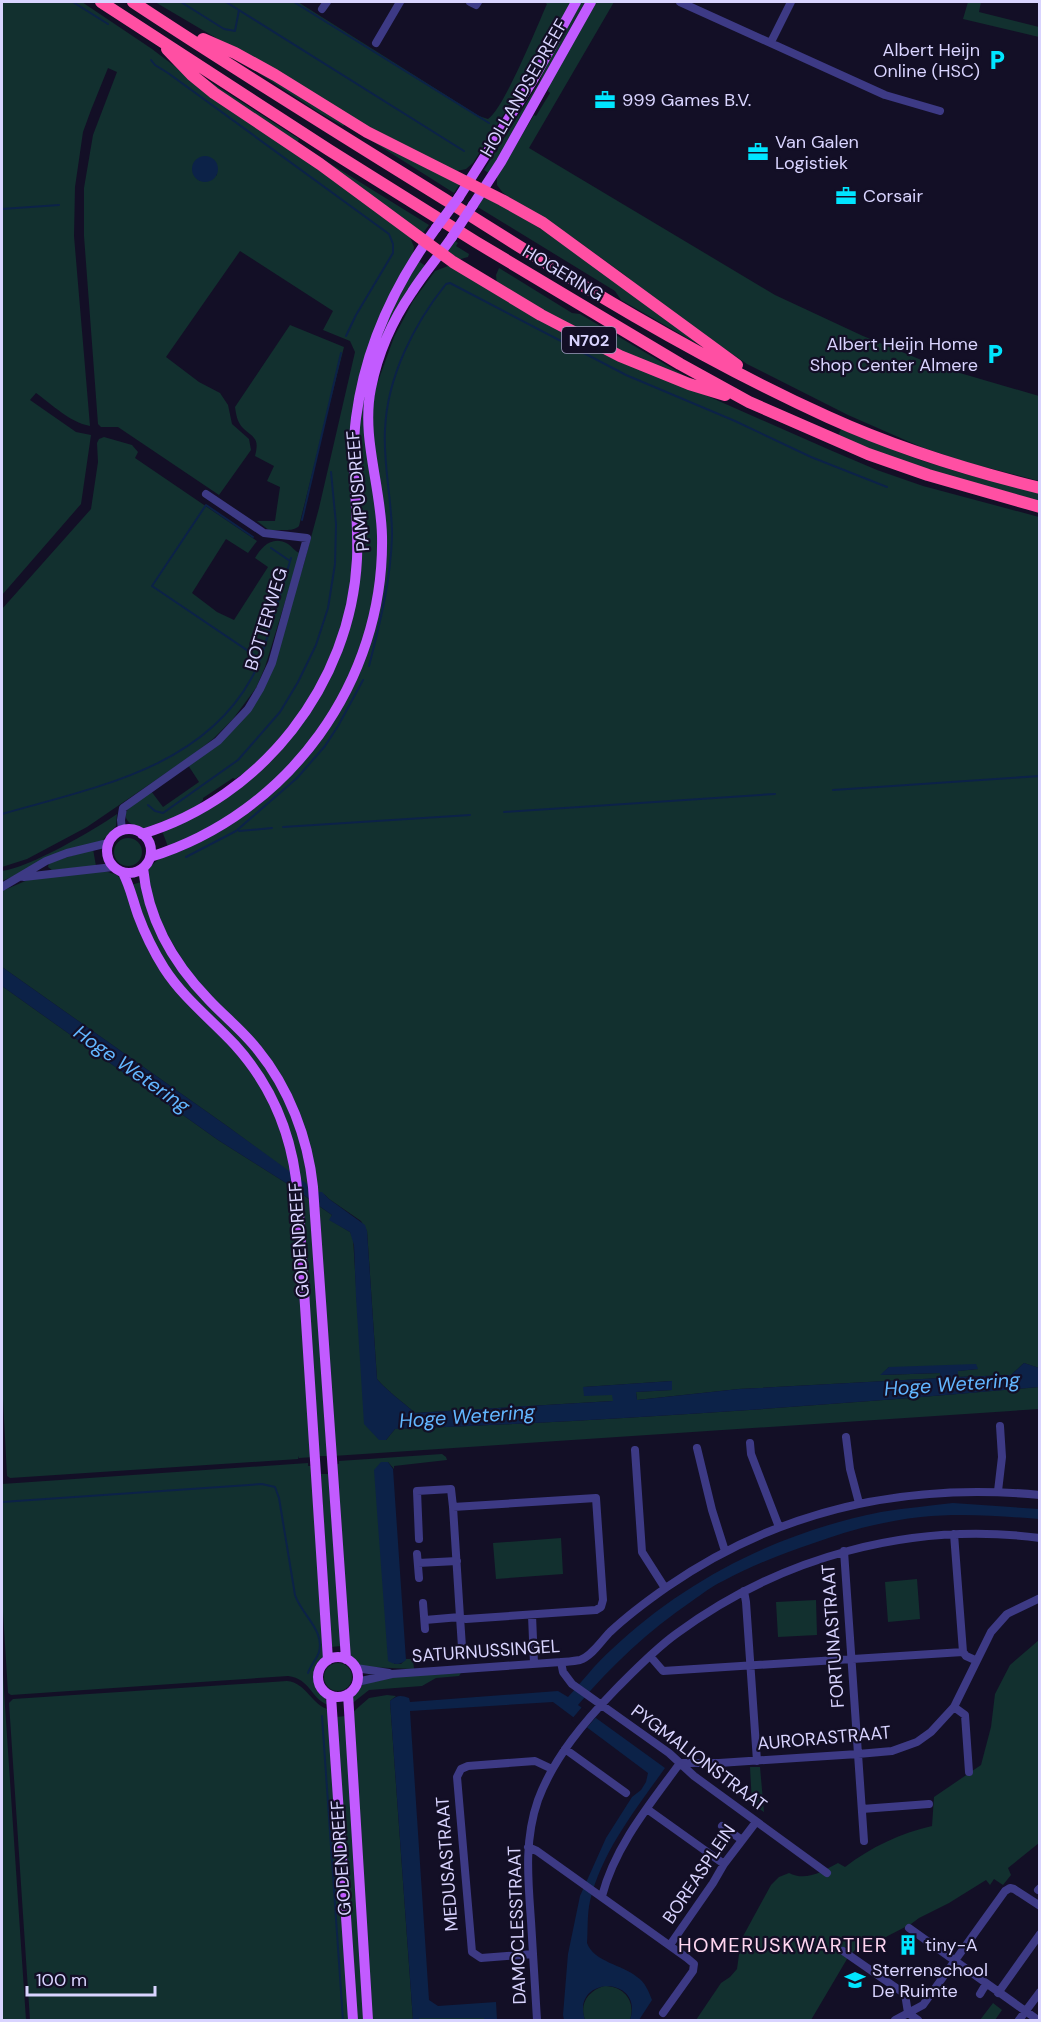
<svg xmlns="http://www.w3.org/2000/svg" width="1041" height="2022" viewBox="0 0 1041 2022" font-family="'DM Sans',sans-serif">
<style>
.green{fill:#12302f;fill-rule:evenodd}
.water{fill:#0c2248}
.pier{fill:#130f26}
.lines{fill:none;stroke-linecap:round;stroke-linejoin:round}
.stream{stroke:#0c2248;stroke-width:2}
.minor{stroke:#3d3a85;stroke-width:8}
.major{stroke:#c25bff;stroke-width:10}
.highway{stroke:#ff4fa3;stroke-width:12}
.major-bridge{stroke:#c25bff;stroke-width:10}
.labels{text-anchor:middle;stroke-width:4.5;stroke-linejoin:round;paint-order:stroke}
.shield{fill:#130f26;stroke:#9e99be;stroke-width:1.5}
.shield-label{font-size:16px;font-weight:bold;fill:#d9d4ff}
.poi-label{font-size:18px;fill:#d9d4ff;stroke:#130f26;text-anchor:start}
.street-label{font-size:18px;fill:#d9d4ff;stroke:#130f26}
.water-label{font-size:20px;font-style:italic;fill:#62b6ff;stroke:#130f26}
.neighbourhood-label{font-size:20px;letter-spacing:1.5px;fill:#ffd6f0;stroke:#130f26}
</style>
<rect width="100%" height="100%" fill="#130f26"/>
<!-- green -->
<path class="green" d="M2,2H82L152,49L227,106L303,156L410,237L414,247L413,254L360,381L351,590L336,646L305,708L255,766L235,779L233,778L203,798V800L194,810L142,829C108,817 135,802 151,791L163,807L199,782L188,765L256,699L303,567L319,508L355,352L350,341L323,330L333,311L240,251L166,357L199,382L220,393L228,405L232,424L249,439L251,450L219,495L118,427H101L98,424L84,236V188L93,135L117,72L108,68L91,110L83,132L75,187L74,236L90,426C69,422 53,405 36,393L30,400L76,432L91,435L81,504L2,595ZM194,163L217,164V175L200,181C194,176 191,171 194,163Z
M155,2H298L479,116L488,119C503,111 538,24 547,4L544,2H571L538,64L529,74L473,163L466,169L457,171L410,152Z
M579,2H585L490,174L484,170L540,81L545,63Z
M595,2H614L529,148L775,295L863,336L936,366L1039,396V481L969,463L921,447L848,415L747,364L655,302L626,276L575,239L503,193L497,185V177L534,115L536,116L550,93L548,91L550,82Z
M968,2H981L979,12L1039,27V37L963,19Z
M234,57L461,182L454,193L345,124L343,126L318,112Z
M195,72L299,139L297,143L429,225L423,233L260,122Z
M484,194L562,242L722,358L621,300L615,291L476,206Z
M454,240L458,243L456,246L469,254L468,257L457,260L444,252Z
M417,260L427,267C388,318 358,376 366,442C370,477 379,510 379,546C378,646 329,745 248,804C223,822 196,836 169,849L162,831C272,784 348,690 359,569C362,539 357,509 356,479C354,401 374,325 417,260Z
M448,266H452L694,390L830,450L877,470L923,486L1039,517V1368L1024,1363L1011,1375L958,1377L957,1371L978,1369L889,1367L881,1375L940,1373L942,1378L739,1389L637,1400L636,1392L671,1390L672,1381L584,1387L613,1395V1401L415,1413C402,1401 388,1392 377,1379L367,1231L361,1221L329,1199L325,1195L318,1192L290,1096L192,977L157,916L147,873L148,868L159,859L256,806L346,699L383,577L370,418L376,387L394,337L413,301L435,271Z
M499,268L572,313L580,314L692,380L603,344L497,285L496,275Z
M290,325L344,347L299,526C292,533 280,528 270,531L257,521H275L280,487L267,481L274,466L255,456C260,437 253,438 242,427C237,421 236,414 235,407Z
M841,429L917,459L965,474L1039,493V501L914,466L838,436Z
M104,437L132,445L138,452L135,458L257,541L248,553L226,539L192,593L217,612L234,620L268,567L255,558C262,546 273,535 288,544C293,547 294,551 300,553L265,667L256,688L233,719L213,739L191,756L87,827L27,859L2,867V609L91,509L98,462L97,443L99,439Z
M117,814L116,826L102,841L2,881V871C29,868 94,830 117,814Z
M114 852a14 14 0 1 1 28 0a14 14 0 1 1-28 0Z
M93,849L96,866L52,870L48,867L49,863Z
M105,871L117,875L122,880L146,941L246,1062L272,1104L293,1175L227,1126L2,967V891L30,879Z
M141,882L159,934L260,1056L295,1121L310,1187L300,1180L277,1102L195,1003L160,956L131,885Z
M2,986L218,1140L294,1188L314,1457L299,1458V1456L298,1459L10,1478L7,1476L2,1380Z
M301,1193L310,1200L327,1456H319Z
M316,1204L332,1215L330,1220L350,1232L353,1237L358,1319L386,1440L395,1429C610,1421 825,1406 1039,1387V1409L333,1456Z
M442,1454L446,1457L447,1460L394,1466V1469L388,1462L394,1664H401L406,1659H413L414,1669L367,1667L360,1666L350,1656L333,1464H339V1461Z
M308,1463V1466H314L324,1658C303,1682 323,1685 328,1705C310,1698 311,1679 288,1676L11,1695L8,1693L2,1596V1484Z
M328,1471L341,1646L331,1647L321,1474H328Z
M561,1538L563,1574L496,1579L493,1543Z
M917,1579L920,1619L888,1622L885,1582Z
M816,1600L817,1635L778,1637L776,1602Z
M1039,1640V1843L1008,1868L1011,1875L1003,1885L994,1879L990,1885L986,1880L949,1903L919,1918L911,1924L878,1941L860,1944L847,1959L811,2020H696L721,1983L730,1977L737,1969L741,1940L771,1885L779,1877L789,1873C806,1882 823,1871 838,1863L845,1867C871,1847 901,1833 932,1826L934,1797L981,1765L991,1727L995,1694L1010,1665Z
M2,1658L5,1706L26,2020H2Z
M324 1677a14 14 0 1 1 28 0a14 14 0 1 1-28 0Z
M461,1673L459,1676L436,1678L422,1686L369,1690L350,1705C352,1697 355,1689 362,1685C377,1675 441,1674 461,1673Z
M287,1681C307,1683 311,1705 330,1710L351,2020H30L9,1703L13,1699Z
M387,1695L396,1696L390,1701L413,2020H371L353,1712L369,1698Z
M346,1716L366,2020H356L336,1717Z
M750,1767H760L764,1812L752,1804Z
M604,1986C624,1986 636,2001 630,2020H585C579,2004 588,1991 604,1986Z
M993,2003L1002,2010L995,2020H980Z
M418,2018H484V2020H419Z"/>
<!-- water -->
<path class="water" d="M192 169a13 13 0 1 1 26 0a13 13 0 1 1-26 0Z
M2,967L227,1126L318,1192H322L329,1199L365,1225L367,1231L377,1379C388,1392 402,1401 415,1413L613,1401L612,1395L584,1396L583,1387L672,1381V1390L636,1392L637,1400L739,1389L941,1378L940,1373L880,1375L889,1367L976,1364L978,1369L958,1371V1377L1011,1375L1024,1363L1039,1368V1387C825,1406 610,1421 395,1429L386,1440H379L364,1424L356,1297L354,1245L350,1232L329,1220L332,1215L294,1188L218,1140L2,986Z
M381,1462H388L393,1469L406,1660C400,1665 395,1665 388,1661L374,1470Z
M953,1503L1039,1509V1519C1000,1516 961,1513 921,1517C883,1521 847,1531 811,1544C781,1554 751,1566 723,1581C712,1586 702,1594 692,1601C648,1631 612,1665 578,1705L665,1768C636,1809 602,1851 590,1901C587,1914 588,1930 587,1943C594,1962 623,1965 637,1977C645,1982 649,1992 652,2000L639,2020H630C645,1975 570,1975 585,2020H564L563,2015L568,1954L580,1896L606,1838L632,1797L641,1790L646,1782L648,1773L553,1702L410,1711L429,2000L438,2006L496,2002L497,2020H484V2018H419V2020H413L390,1701C397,1695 401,1695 409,1698L410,1702L558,1691L568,1697C582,1682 595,1664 611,1650C686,1579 780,1532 881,1512C905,1508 929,1506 953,1503Z"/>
<!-- pier -->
<path class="pier" d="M582,1707L596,1717L585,1730L571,1720Z"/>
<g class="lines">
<!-- stream -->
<path class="stream" d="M73,2L108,24
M181,2L224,29L235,31L239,10
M226,2L464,151
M294,2L489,123
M151,60L155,65L168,73L389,234L393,244V253L356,315L346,336
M2,209L59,205
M302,520L341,353
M253,537L206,505L152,586L260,659
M271,548L290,561
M369,666C380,623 391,579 392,535C392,500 383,465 385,430C387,377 414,324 446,284L450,283L626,375L735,421L811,457L887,487
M833,790L1040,776
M148,805L155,811L163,813L238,760L280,712L298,682L316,645L328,608L335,564L336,524L331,472
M504,812L775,794
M2,814C92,788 201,769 251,679C260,664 265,645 270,628C277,605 284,581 291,558
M283,827L470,815
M239,831L272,828
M186,857L236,831L297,778L325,746L338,726L363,680
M2,1502L262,1484L275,1487L279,1498L295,1595C301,1614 325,1630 319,1652C317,1659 310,1666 308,1673
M322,1716L343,2020"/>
<!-- minor -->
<path class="minor" d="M470,2L476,5L478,2
M680,2L885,95L940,111
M322,9L327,2
M771,42L791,2
M376,43L400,2
M122,830L121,820L123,808L218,741L248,709L260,689L272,663L307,538L264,533L206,494
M24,877L113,867
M2,887L46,861L67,853L108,843
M846,1437L850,1469L859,1503
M750,1443L751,1454L779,1527
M697,1448L712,1510L725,1551
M635,1450L642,1552L665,1588
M998,1491L1002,1457L1000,1426
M596,1498L603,1600L601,1607L596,1610L466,1619L460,1617L453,1507Z
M954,1534L963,1652L966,1656L975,1660
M419,1539L417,1491L451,1489L453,1507
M844,1551L864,1841
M417,1554L419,1578
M418,1563L457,1561
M744,1591L746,1602L757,1761
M423,1603L425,1629
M532,1615L534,1664
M425,1620L460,1617L462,1647
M650,1656L663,1671L963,1652
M561,1662L563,1672L572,1684L669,1753L694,1776L827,1873
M356,1668L389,1673
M357,1682L392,1674L561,1662C567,1662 574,1661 580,1660C592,1656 601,1641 610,1632C627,1616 647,1601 667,1587C780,1509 904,1482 1040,1495
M954,1707L965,1715L969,1772
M565,1749L626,1793
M647,1809L724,1864
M862,1809L929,1804
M722,1826L742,1840
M528,1847L537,1851L687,1958L694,1964L693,1971L663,2013
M1038,1890L1040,1888
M602,1896C615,1846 650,1804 680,1763H719L858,1754L892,1751L917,1742L931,1732L954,1707L991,1632L1007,1614L1040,1598
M909,1928L1038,2020
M670,1945L713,1883L724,1864L756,1822
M843,1951L905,1994L908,2013L918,2020
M533,1954L481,1958L472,1952L457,1777L461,1769L468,1766L535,1761L552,1769
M998,1993L1040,1934
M980,1994L986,1984
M537,2020C535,1987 533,1954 531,1921C528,1879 524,1840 538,1800C554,1757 585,1721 616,1689C635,1670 654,1650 676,1634C780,1557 911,1521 1040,1538
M895,2020L923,2005L1005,1891L1010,1888L1014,1889L1040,1906
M1019,2020L1040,1992"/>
<!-- major -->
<path class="major" d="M459,197L533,80L576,2
M473,205L501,162L591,2
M107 851a22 22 0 1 1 44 0a22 22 0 1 1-44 0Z
M142,834C262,798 351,684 357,559C359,512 350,465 356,418C365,348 394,285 436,228
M150,857C289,814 385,681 382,536C381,486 361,437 371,388C378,353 392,321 412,292C424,273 439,256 452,237
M143,868C148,919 174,964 209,1000C225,1017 243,1031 257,1049C289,1088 308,1138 313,1187L346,1659
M123,873C130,886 133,901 138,915C145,934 154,952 164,968C184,999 211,1019 235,1045C274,1088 294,1141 298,1198L328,1660
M318 1677a20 20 0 1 1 40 0a20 20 0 1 1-40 0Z
M348,1694L368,2020
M331,1696L353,2020"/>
<!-- highway -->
<path class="highway" d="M101,2L329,150L476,242L680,364L749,402L868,454L928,475L1040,507
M133,2C237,71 343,136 449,202C571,280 696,357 828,417C896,448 967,470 1040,488
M203,39L235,53L275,75L367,132L502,200L543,223L737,365
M167,49L192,75L214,93L320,164L453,262L541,315L620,356L689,384L725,395"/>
<!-- major-bridge -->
<path class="major-bridge" d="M436,228L459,197
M452,237L473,205"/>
</g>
<!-- icons -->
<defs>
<g id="parking-bare" transform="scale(1.62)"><path d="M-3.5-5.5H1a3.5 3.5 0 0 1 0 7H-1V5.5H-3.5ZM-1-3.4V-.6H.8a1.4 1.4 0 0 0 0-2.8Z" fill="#00e5ff" stroke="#130f26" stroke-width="2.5" paint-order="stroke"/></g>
<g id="office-bare" transform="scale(1.62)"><path d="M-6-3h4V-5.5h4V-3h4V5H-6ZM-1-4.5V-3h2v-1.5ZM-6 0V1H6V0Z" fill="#00e5ff" stroke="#130f26" stroke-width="2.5" paint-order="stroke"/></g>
<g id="building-bare" transform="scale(1.62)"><path d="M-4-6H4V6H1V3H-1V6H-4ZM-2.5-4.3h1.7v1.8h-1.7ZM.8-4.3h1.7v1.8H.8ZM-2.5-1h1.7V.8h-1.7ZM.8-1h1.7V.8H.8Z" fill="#00e5ff" stroke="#130f26" stroke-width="2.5" paint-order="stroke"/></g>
<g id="school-bare" transform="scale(1.62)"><path d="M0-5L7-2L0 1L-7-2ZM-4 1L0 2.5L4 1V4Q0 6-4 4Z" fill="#00e5ff" stroke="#130f26" stroke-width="2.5" paint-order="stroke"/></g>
</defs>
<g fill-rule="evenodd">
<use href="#parking-bare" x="997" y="60"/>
<use href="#office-bare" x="605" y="100"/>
<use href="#office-bare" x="758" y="152"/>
<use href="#office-bare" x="846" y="196"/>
<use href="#parking-bare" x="995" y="354"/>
<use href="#building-bare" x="908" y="1945"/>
<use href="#school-bare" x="855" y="1980"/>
</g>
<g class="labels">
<!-- shield labels -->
<rect class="shield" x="562" y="327" width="54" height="26" rx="4.5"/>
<g class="shield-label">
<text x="589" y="346">N702</text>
</g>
<!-- poi labels -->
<g class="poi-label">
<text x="980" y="56" text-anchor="end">Albert Heijn<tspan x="980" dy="21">Online (HSC)</tspan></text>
<text x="622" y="106">999 Games B.V.</text>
<text x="775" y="148">Van Galen<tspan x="775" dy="21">Logistiek</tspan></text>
<text x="863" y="202">Corsair</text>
<text x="978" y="350" text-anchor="end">Albert Heijn Home<tspan x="978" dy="21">Shop Center Almere</tspan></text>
<text x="925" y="1951">tiny-A</text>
<text x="872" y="1976">Sterrenschool<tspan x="872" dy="21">De Ruimte</tspan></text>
</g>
<!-- street labels -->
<g class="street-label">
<text transform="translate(524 88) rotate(-60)" y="6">HOLLANDSEDREEF</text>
<text transform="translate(563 273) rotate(31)" y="6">HOGERING</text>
<text transform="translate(358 491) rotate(-95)" y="6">PAMPUSDREEF</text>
<text transform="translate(266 619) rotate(-73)" y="6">BOTTERWEG</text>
<text transform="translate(299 1240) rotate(-94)" y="6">GODENDREEF</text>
<text transform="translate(833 1636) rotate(-94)" y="6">FORTUNASTRAAT</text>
<text transform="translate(486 1651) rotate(-4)" y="6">SATURNUSSINGEL</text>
<text transform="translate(824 1738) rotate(-5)" y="6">AURORASTRAAT</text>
<text transform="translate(699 1758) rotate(37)" y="6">PYGMALIONSTRAAT</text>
<text transform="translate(341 1858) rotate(-94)" y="6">GODENDREEF</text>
<text transform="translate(447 1864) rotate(-94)" y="6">MEDUSASTRAAT</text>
<text transform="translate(699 1874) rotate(-56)" y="6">BOREASPLEIN</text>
<text transform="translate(517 1925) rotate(-92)" y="6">DAMOCLESSTRAAT</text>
</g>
<!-- water labels -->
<g class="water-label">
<text transform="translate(132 1069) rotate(35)" y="7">Hoge Wetering</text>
<text transform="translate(952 1384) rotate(-4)" y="7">Hoge Wetering</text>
<text transform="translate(467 1416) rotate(-4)" y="7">Hoge Wetering</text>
</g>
<!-- neighbourhood labels -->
<g class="neighbourhood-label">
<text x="783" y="1952">HOMERUSKWARTIER</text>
</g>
</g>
<!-- border -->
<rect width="1041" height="2022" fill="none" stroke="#d9d4ff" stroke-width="6"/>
<!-- scale -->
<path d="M27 1986v9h128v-9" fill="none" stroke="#d9d4ff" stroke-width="3"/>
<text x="36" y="1986" font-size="18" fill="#d9d4ff" stroke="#130f26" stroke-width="4.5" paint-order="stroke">100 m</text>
</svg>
